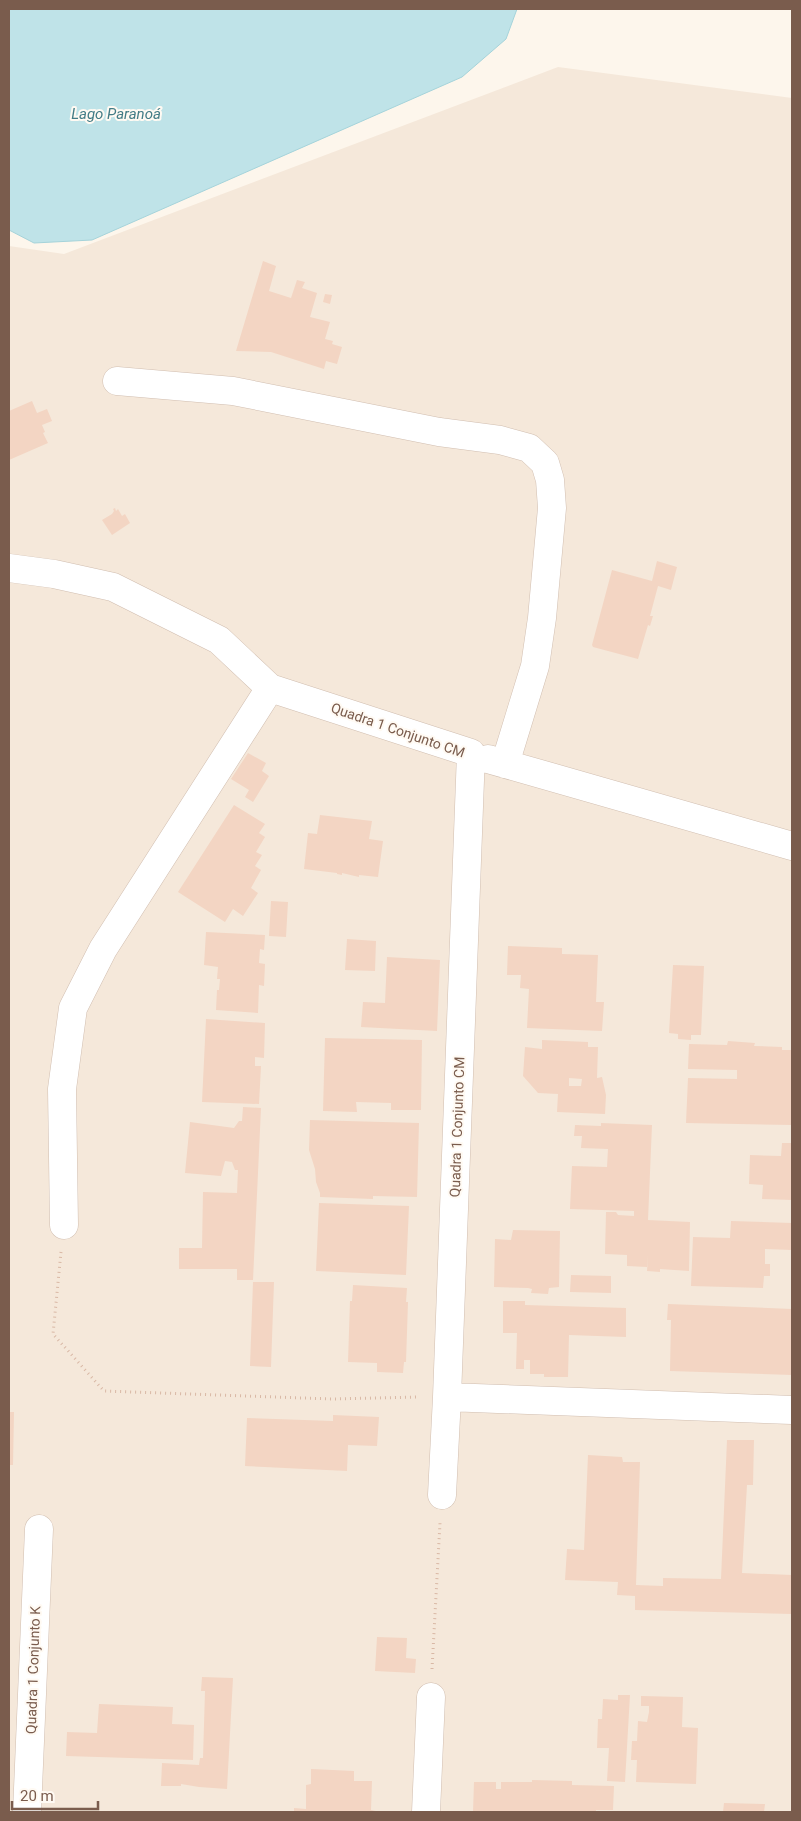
<svg xmlns="http://www.w3.org/2000/svg" width="801" height="1821" viewBox="0 0 801 1821" font-family="Roboto,sans-serif">
<style>
.residential{fill:#f5e8da}
.water{fill:#bfe3e8;stroke:#a5d3da}
.building{fill:#f3d5c3;fill-rule:evenodd}
.lines{fill:none;stroke-linecap:round;stroke-linejoin:round}
.minor-casing{stroke:#d1beb0;stroke-width:29}
.path{stroke:#d9b8a5;stroke-width:3;stroke-dasharray:1 4;stroke-linecap:butt}
.minor{stroke:#fff;stroke-width:28}
.labels{text-anchor:middle;stroke-width:4;stroke-linejoin:round;paint-order:stroke}
.street-label{font-size:14px;fill:#7a5c4d;stroke:#fffaf3}
.water-label{font-size:15px;font-style:italic;fill:#437c86;stroke:#fffaf3}
</style>
<rect width="100%" height="100%" fill="#fdf6ec"/>
<!-- residential -->
<path class="residential" d="M558,67L792,98V1812H9V246L64,254Z"/>
<!-- water -->
<path class="water" d="M9,9H517L506,39L462,77L92,240L34,243L9,230Z"/>
<!-- building -->
<path class="building" d="M263,261L276,266L269,291L291,298L297,280L305,282L302,288L317,293L310,317L330,322L325,339L333,341L332,344L342,347L337,364L326,361L324,369L271,352L236,351Z
M325,294L332,295L330,304L323,302Z
M32,401L37,413L47,409L52,421L42,425L45,432L43,433L48,443L9,460V411Z
M115,508L116,511L118,509L122,516L125,514L130,523L112,535L102,520L112,514L114,511L113,509Z
M657,561L677,567L671,590L658,586L650,616H653L650,626L648,625L638,659L593,647L592,645L612,570L652,581Z
M248,753L266,763L262,771L269,776L253,802L245,797L249,790L231,779Z
M234,805L265,824L259,833L265,837L256,852L262,855L255,866L261,870L251,888L258,893L243,916L233,909L225,922L178,892Z
M320,815L372,821L369,839L383,841L378,877L359,875V877L342,873V875L337,874V873L304,869L308,833L317,834Z
M271,901L288,902L286,937L269,936Z
M206,932L265,935L264,950L260,949L259,963L265,964L264,986L259,985L258,1013L216,1010L217,990H219L220,979H217L218,967L204,965Z
M347,939L376,941L375,971L345,970Z
M508,946L562,948V954L598,955L596,1002H604L602,1031L527,1028L529,989L520,988L521,975H507Z
M387,957L440,960L437,1031L361,1027L363,1002L385,1003Z
M673,965L704,966L701,1035H691V1040L678,1039V1034L669,1033Z
M206,1019L265,1023L264,1058L255,1057V1066H261L259,1104L202,1102Z
M325,1038L422,1040L421,1110H391V1103L356,1102L357,1112L323,1111Z
M542,1040L588,1042V1047H598L597,1078L602,1077L606,1095L605,1114L557,1112L558,1094L538,1093L523,1076L525,1047L542,1049ZM569,1078L582,1079L581,1086H569Z
M728,1041L755,1043L754,1046L782,1047V1050H792V1125L686,1123L688,1078L737,1079V1070L688,1069L689,1044L727,1045Z
M243,1107L261,1108L253,1280H237V1269H179V1248H202L203,1192L237,1193L238,1170H235L232,1162L225,1161L221,1176L185,1173L190,1122L234,1128L239,1121H242Z
M310,1120L419,1123L417,1197L373,1196V1199L320,1197V1193L316,1182L315,1169L309,1150Z
M601,1123L652,1125L648,1220L690,1222L689,1271L660,1269V1272L647,1271L648,1255L647,1267L627,1266V1255L605,1254L606,1212H616L618,1215L634,1216V1211L570,1209L572,1166L607,1167L608,1149L581,1148L582,1136H574L575,1125L601,1126Z
M782,1143H792V1200L762,1199L763,1185L749,1184L750,1155L781,1156Z
M319,1203L409,1206L406,1275L316,1271Z
M731,1221L792,1223V1250L765,1249V1264H770V1276H764L763,1288L691,1286L693,1237L730,1238Z
M513,1230L560,1231L559,1287L549,1288L548,1294L531,1293L532,1289L528,1288L494,1287L495,1239L511,1240Z
M571,1275L611,1276V1293L570,1292Z
M253,1282H274L271,1367L250,1366Z
M353,1285L407,1288L406,1302H408L406,1362H404L403,1373L377,1372V1363L348,1362L350,1301H352Z
M503,1301H525V1305L626,1308V1337L569,1335L568,1377H544V1374H530V1360H524V1369H516L517,1333H503Z
M668,1304L792,1309V1375L670,1371L671,1320H667Z
M9,1412H14L13,1465H9Z
M333,1415L379,1417L377,1446L348,1445L347,1471L245,1466L247,1418L333,1421Z
M727,1440H754L753,1485H747L742,1573L792,1575V1614L635,1610V1596L617,1595L618,1582L565,1580L567,1549L584,1550L588,1455L622,1457L623,1462H640L636,1585L663,1586V1578L721,1579Z
M377,1637L407,1638L406,1658L416,1659L415,1673L375,1671Z
M202,1677L233,1678L227,1789L199,1787L181,1784V1786H161L162,1763L199,1765L200,1758H203L205,1691H201Z
M618,1695H630L625,1782L607,1781L609,1748H597L598,1719H602L603,1699L618,1700Z
M641,1696L683,1697L682,1727L698,1728L696,1784L636,1782L637,1760H631L632,1741H637L638,1721L647,1722L649,1712V1706H641Z
M99,1704L173,1707L172,1724L194,1725L193,1760L66,1756L67,1732L97,1733Z
M311,1769L354,1771V1781H372L371,1810L376,1811V1812H294V1808L306,1809V1785L311,1784Z
M532,1780L572,1781V1785L614,1786L613,1810H596V1812H473L474,1782H496V1789H501V1782H532Z
M724,1803L765,1804L764,1812H723Z"/>
<g class="lines">
<!-- minor casing -->
<g class="minor-casing">
<path id="minor" d="M117,381L233,391L439,432L500,440L529,448L545,463L550,480L552,508L542,618L535,666L505,764
M9,568L54,574L113,587L219,640L270,688
M488,759L792,846
M64,1225L62,1089L73,1008L103,949L270,688L471,753L447,1397L442,1495
M447,1397L792,1410
M27,1812L39,1529
M426,1812L431,1697"/>
</g>
<!-- path -->
<path class="path" d="M61,1252L53,1334L104,1391L332,1399L419,1397
M432,1669L440,1523"/>
<!-- minor -->
<use href="#minor" class="minor"/>
</g>
<g class="labels">
<!-- street labels -->
<g class="street-label">
<text transform="translate(398 730) rotate(19)" y="5">Quadra 1 Conjunto CM</text>
<text transform="translate(457 1127) rotate(-88)" y="5">Quadra 1 Conjunto CM</text>
<text transform="translate(33 1670) rotate(-88)" y="5">Quadra 1 Conjunto K</text>
</g>
<!-- water labels -->
<g class="water-label">
<text x="116" y="119">Lago Paranoá</text>
</g>
</g>
<!-- border -->
<rect width="801" height="1821" fill="none" stroke="#7a5c4d" stroke-width="20"/>
<!-- scale -->
<path d="M12 1801v8h86v-8" fill="none" stroke="#7a5c4d" stroke-width="2.5"/>
<text x="20" y="1801" font-size="15" fill="#7a5c4d" stroke="#fffaf3" stroke-width="4" paint-order="stroke">20 m</text>
</svg>
